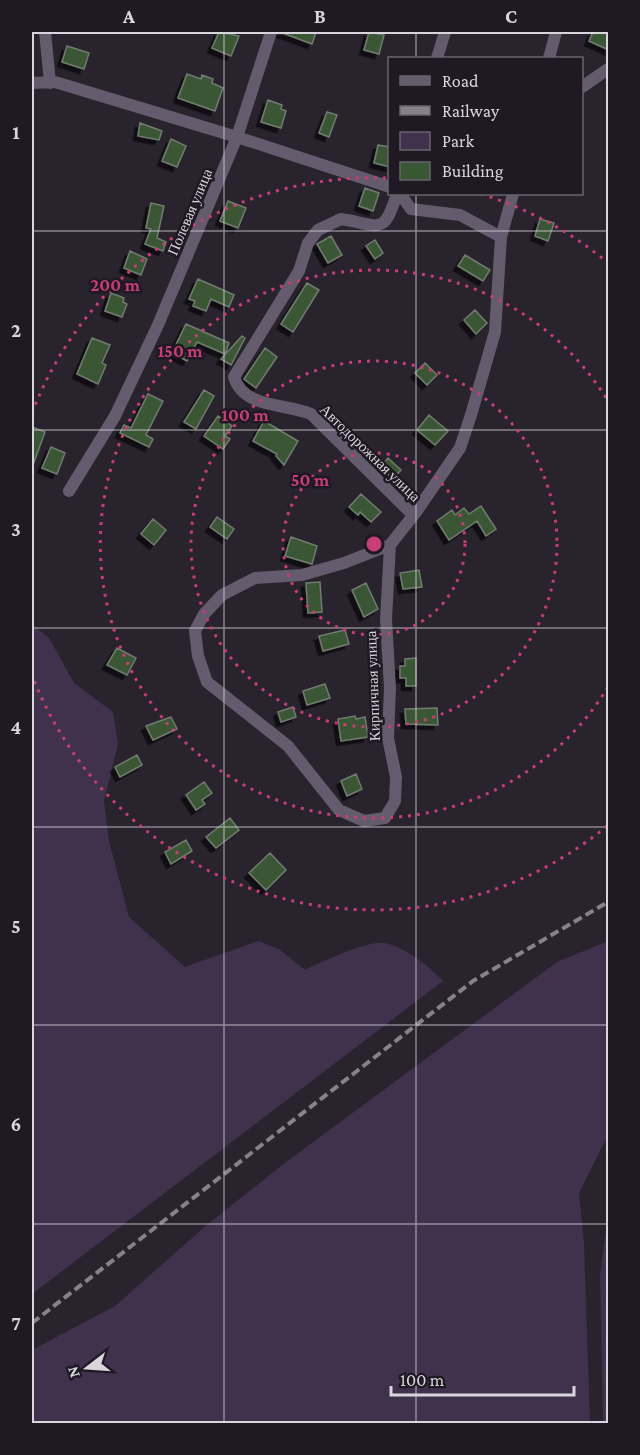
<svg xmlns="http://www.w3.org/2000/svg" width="640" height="1455" viewBox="0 0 640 1455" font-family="'Crimson Pro',serif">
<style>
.green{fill:#40324d}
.building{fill:#3a5734;stroke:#717b6f;stroke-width:1.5;filter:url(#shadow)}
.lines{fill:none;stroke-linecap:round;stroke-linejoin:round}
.minor{stroke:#645b6d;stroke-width:12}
.rail{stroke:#86828b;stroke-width:4;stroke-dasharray:9 4.5;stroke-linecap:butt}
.grid{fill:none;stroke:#d8d5dc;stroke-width:1.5;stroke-opacity:0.55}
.ring{fill:none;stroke:#c63e75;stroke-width:3;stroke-dasharray:3 6}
.labels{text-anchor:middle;stroke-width:5;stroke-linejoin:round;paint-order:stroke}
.street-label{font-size:15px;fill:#d8d5dc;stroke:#1e1923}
.centre{fill:#c63e75;stroke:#1e1923;stroke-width:3}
.ring-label{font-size:18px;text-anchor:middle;font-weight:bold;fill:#c63e75;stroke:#1e1923;stroke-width:5;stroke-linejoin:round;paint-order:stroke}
.neatline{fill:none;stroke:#d8d5dc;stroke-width:2}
.grid-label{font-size:20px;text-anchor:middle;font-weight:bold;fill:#d8d5dc}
</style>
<defs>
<filter id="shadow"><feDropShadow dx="-4.5" dy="4.5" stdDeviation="0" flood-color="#0009"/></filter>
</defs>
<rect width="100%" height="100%" fill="#28232d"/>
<!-- green -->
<path class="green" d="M32,624L49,638L74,683L113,712L118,744L104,801L109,841L129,917L185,967L258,941L279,949L305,970C321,962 367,941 384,943C404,946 430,967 443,981L32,1294Z
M608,941V1135L579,1193L584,1244L590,1423H32V1350L115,1306L208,1224L286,1162L557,962Z
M608,1215V1423L603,1424L600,1275Z"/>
<!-- building -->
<path class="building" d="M219,32L239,36L231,56L212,48Z
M280,32H316L312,44Z
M369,32L384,35L379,54L364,50Z
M593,32H609V50L589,41Z
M67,46L89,53L84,69L62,62Z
M187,74L201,79L202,75L213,79L212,83L223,88L215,111L178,98Z
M268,100L282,105L281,109L286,111L281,128L261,122Z
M327,112L337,115L329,137L319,133Z
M140,123L162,131L159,140L138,136Z
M171,139L186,146L177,167L162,161Z
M378,145L390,147V167L374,163Z
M365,188L379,193L373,211L359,206Z
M228,201L246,208L238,228L220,221Z
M151,203L164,206L157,238L166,242L163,251L145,244L151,229L146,228Z
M540,219L554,223L548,241L535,236Z
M331,236L342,255L328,263L317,244Z
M375,240L383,253L375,259L366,246Z
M130,251L147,259L141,275L124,268Z
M465,255L490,270L483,281L458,266Z
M198,279L234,295L229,307L211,299L206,311L193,306L195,301L189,299Z
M307,283L319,290L293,332L281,324Z
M111,293L124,298L123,302L127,304L122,317L105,311Z
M475,310L487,323L476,334L464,320Z
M186,324L229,343L225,354L197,342L187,361L172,353Z
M242,336L245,338L231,365L221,359Z
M92,338L110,345L102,363L106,365L98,384L77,374Z
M265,348L277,357L256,388L244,379Z
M425,363L437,375L427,385L415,373Z
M204,390L214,396L196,429L184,422Z
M148,394L163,401L146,435L153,439L149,447L120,433L124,425L131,428Z
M429,415L448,431L435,445L417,430Z
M218,416L232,426L225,436L230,439L223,449L204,436Z
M264,421L298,441L284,465L276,456L277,454L253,441Z
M32,427L45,432L33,465H32Z
M51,447L65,453L57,474L42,468Z
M388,458L401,470L393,479L380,467Z
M361,494L381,512L371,522L360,512L358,515L349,507Z
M481,506L496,529L486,536L477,521L449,540L437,521L452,510L455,515L464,508L469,514Z
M217,517L234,529L227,539L210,527Z
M153,519L166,530L154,545L141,534Z
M291,537L317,546L312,564L285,556Z
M419,570L422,587L403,589L400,573Z
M320,582L322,612L308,613L306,583Z
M366,583L378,609L364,617L352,590Z
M345,630L349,644L323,651L319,636Z
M117,648L136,658L127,675L107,665Z
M416,658V686H406V678H400V666H405V659Z
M325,684L330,698L307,705L303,691Z
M293,707L296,717L281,722L278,712Z
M437,708L438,725L406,724L405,709Z
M355,716L356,719L365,717L368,737L341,741L338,719Z
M171,717L177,729L153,740L146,726Z
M137,755L142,765L120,777L115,767Z
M356,774L362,789L347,796L341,781Z
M204,782L212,793L202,800L205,804L196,810L186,795Z
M230,818L239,830L216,848L206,837Z
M186,840L192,851L171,864L165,852Z
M270,853L286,870L266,890L249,873Z"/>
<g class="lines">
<!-- minor -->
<path class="minor" d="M45,32L50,83
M437,58L445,32
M549,58L556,32
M32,83L55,82L237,137L390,187
M582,87L608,69
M397,194C383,237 380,225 341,219L318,230L308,243L299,271L234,377C244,409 285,403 311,414L413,515
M400,194L411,209L460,215L501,237
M69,491L115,416L158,325L237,137L271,32
M390,545L386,619L390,688L388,738L396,777L395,801L385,818L364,821L339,810L288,746L207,682L198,656L195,631L204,614L222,595L255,578L302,575L344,563L390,545L416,512L460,448L471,415L495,332L501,237L513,194"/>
<!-- rail -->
<path class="rail" d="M32,1323L473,981L608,902"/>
</g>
<!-- grid -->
<path class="grid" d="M224,32V1424M416,32V58M416,194V1424M32,231H608M32,430H608M32,628H608M32,827H608M32,1025H608M32,1224H608"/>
<!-- distance rings -->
<g class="ring">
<circle cx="374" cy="544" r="91"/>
<circle cx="374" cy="544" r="183"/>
<path d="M608 687A274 274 0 1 1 608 401"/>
<path d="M607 826A366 366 0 0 1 32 675M32 413A366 366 0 0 1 387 178M481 194A366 366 0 0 1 607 262"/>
</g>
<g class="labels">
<!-- street labels -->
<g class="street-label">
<text transform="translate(190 212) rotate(-67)" y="5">Полевая улица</text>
<text transform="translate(370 453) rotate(44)" y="5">Автодорожная улица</text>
<text transform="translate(373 686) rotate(-92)" y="5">Кирпичная улица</text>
</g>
</g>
<circle cx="374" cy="544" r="9" class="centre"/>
<g class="ring-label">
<text x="115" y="291">200 m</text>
<text x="180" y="357">150 m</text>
<text x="245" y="421">100 m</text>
<text x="310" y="486">50 m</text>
</g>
<!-- border -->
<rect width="640" height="1455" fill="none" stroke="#1e1923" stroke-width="66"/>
<!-- legend -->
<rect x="388" y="57" width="195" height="138" fill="#1e1923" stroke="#68646d" stroke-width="1.5"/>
<rect x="400" y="76" width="30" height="9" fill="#645b6d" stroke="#68646d" stroke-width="1.5"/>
<text x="442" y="87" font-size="18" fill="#d8d5dc">Road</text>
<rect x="400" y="106" width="30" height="9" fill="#86828b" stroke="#68646d" stroke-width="1.5"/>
<text x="442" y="117" font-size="18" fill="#d8d5dc">Railway</text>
<rect x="400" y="132" width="30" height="18" fill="#40324d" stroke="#68646d" stroke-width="1.5"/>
<text x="442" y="147" font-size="18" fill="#d8d5dc">Park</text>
<rect x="400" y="162" width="30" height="18" fill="#3a5734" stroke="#68646d" stroke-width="1.5"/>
<text x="442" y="177" font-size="18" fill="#d8d5dc">Building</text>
<!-- north arrow -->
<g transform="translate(87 1368) rotate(253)" stroke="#1e1923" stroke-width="4.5" paint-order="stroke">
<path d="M0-4.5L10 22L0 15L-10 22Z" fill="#d8d5dc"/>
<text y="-9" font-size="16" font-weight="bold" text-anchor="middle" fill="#d8d5dc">N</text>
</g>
<!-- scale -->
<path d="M391 1386v9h183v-9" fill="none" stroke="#d8d5dc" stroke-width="3"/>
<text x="400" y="1386" font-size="18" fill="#d8d5dc" stroke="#1e1923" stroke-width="4.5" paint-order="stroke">100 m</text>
<rect x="33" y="33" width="574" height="1389" class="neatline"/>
<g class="grid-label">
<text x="129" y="23">A</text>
<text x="320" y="23">B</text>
<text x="511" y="23">C</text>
<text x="16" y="139">1</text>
<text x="16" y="337">2</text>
<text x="16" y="536">3</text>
<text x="16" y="734">4</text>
<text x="16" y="933">5</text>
<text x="16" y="1131">6</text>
<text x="16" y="1330">7</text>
</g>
</svg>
